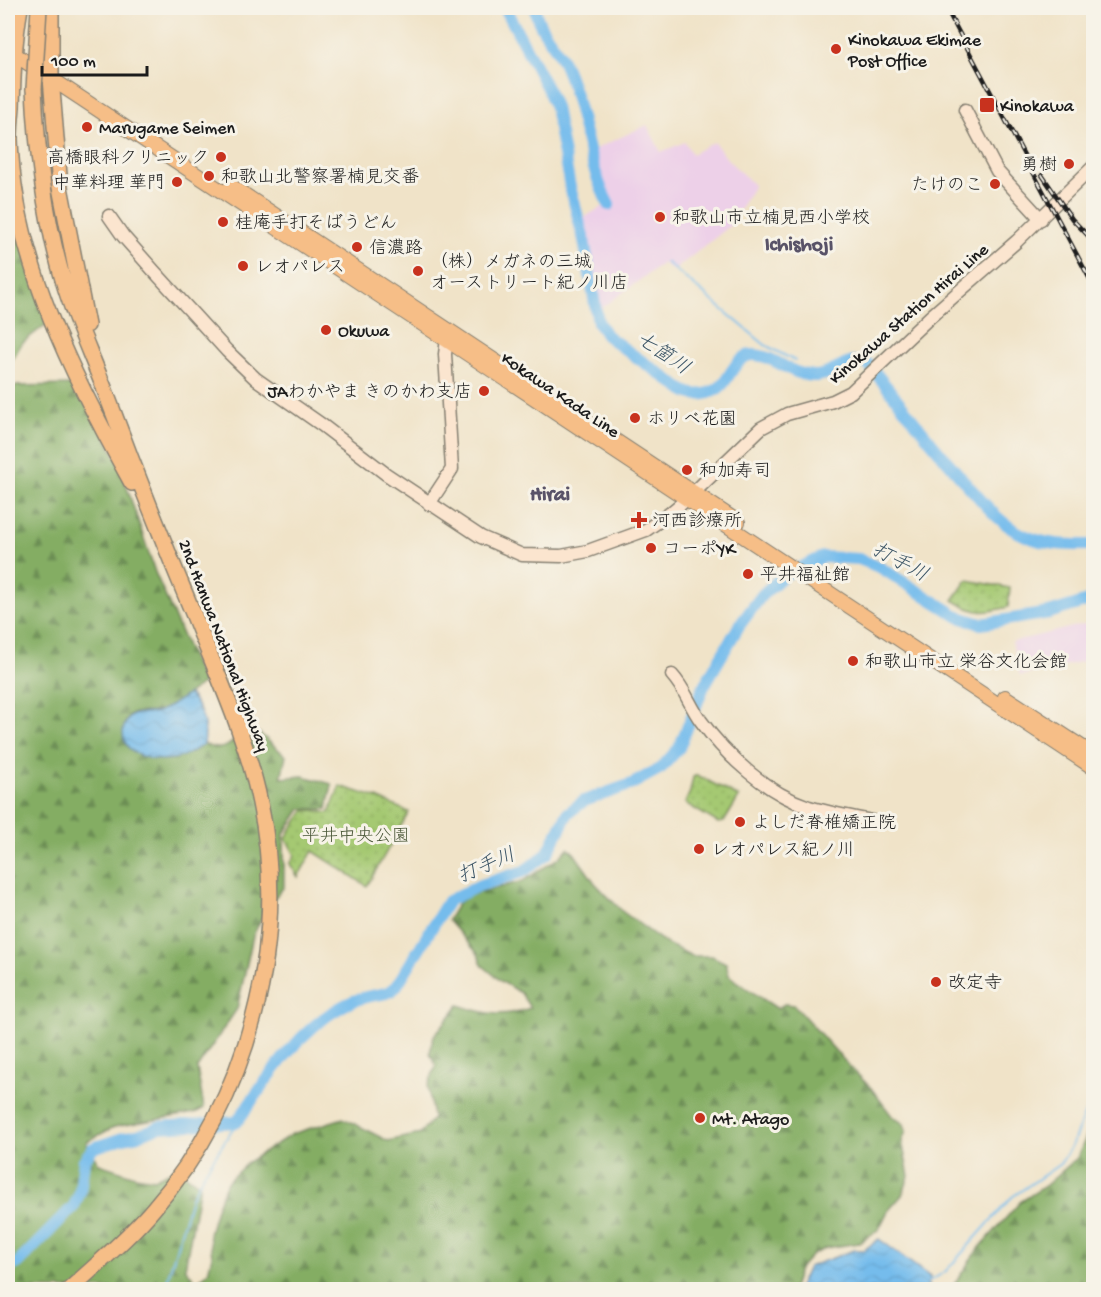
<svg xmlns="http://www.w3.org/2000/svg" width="1101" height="1297" viewBox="0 0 1101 1297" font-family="'Gochi Hand','Klee One',sans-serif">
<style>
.built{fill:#edd0e8}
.forest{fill:url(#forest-firs);stroke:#506440;stroke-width:1.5}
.park{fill:url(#park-dots);stroke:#607247;stroke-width:1.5}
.water{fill:url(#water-waves);stroke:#486c84;stroke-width:1.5}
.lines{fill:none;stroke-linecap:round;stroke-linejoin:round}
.stream{stroke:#75bcec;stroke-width:2}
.river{stroke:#75bcec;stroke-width:12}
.secondary-casing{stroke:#868072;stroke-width:15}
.primary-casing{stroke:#868072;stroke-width:16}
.highway-casing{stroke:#868072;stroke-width:18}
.secondary{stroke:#fbe5cf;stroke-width:12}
.primary{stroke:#f6be87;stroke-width:14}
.highway{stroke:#f6be87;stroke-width:15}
.rail-casing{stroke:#1c1c1c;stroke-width:4.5}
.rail{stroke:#f7f3e8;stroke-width:2;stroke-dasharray:7;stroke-linecap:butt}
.highway-bridge-casing{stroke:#868072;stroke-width:18;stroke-linecap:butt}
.highway-bridge{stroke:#f6be87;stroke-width:15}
.poi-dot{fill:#c8321e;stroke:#f7f3e8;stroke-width:2}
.labels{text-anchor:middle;stroke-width:6;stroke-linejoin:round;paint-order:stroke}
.poi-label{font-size:18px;fill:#1c1c1c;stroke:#f7f3e8;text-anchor:start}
.street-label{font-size:18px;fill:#1c1c1c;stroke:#f7f3e8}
.park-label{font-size:18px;fill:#4c593a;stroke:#f7f3e8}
.water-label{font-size:20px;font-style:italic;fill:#3b5465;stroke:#f7f3e8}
.quarter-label{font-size:21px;font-weight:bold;fill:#595368;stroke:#f7f3e8}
</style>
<defs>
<pattern id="forest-firs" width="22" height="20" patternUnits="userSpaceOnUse" patternTransform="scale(1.5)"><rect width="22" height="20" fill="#84ad64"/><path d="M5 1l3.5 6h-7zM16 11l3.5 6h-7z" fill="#6b8c52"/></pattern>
<pattern id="park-dots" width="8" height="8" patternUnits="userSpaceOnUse" patternTransform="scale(1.5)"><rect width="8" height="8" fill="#a5c972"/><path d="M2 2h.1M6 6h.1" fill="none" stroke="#8dac62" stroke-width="1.8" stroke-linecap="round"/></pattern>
<pattern id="water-waves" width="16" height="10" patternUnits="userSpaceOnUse" patternTransform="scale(1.5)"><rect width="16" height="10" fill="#75bcec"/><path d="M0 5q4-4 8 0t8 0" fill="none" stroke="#65a1ca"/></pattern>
</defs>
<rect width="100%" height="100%" fill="#f7f3e8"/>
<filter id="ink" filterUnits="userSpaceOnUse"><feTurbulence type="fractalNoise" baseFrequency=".0167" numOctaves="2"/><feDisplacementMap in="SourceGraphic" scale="12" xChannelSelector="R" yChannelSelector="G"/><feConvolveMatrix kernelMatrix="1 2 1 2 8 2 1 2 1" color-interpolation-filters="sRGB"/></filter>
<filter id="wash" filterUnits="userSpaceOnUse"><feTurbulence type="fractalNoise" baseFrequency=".008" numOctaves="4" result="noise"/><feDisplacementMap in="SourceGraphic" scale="24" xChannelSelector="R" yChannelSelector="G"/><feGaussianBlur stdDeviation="1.35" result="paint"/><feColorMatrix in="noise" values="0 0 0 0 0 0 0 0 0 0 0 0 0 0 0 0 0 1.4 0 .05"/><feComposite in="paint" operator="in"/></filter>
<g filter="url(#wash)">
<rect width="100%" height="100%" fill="#f0e3c8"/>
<!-- built -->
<path class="built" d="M647,125L661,152L685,142L692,154L714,142L728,160L754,185L730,226L673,271L663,263L602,308L583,218L612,201L593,150Z
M1093,622V659L1020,676L1012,642Z"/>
<!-- forest -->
<path class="forest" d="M8,228L34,256L56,317L22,343L8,367Z
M80,385L120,466L155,572L203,683C189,694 174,705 159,711C152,714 143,711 135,713C120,718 122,740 130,749L191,753L204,744C225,755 232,742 246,729L259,733L286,756L281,778L303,776L332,784L327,809H301L284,834V887L268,905L253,936L237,1009L197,1068L204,1108L195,1113L114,1127L86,1142L99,1164L135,1176L154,1179L176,1168L200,1185L185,1268L197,1282L208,1272L212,1256L209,1234L216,1208L227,1182L248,1162L292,1134L343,1118L388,1141L420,1134L433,1118L428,1086L436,1066L430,1053L433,1037L459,1005C485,1014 503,1018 530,1008L521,993L502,982L482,965L478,954L448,920L458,903L470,895L523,881L559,858L568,848L574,853L595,883L623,912L667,944L692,956H712L726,963L729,975L737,982L778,1009L784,1004L794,1005L851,1068L871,1088L892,1116L904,1124L906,1131L902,1141L909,1176L903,1194L888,1211L879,1229L859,1243L826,1248L812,1255L799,1269L793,1289H8V386Z
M1089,1130H1093V1289H951L976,1252L1020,1202L1045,1186L1077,1158Z"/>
<!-- park -->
<path class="park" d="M967,580L1010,588L1008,607C982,614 976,614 953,600Z
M697,775L739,797L724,822L718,823L685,803L690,792L693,777Z
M340,786L377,798L409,812L367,886L313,851L298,877L290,864L295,855L286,839L289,832L304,811L313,810L329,813Z"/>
<!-- water -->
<path class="water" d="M189,694C202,710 207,724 204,744C194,751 183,758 171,759C153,762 124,756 123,733C123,727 126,721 130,717C137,710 149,715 157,712C168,709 179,699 189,694Z
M879,1239L930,1277L928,1286L933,1289H798L808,1267L854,1250H864Z"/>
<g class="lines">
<!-- stream -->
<path class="stream" d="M666,262L765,345L795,361
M800,369L801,374
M928,1282L945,1272L1012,1197L1060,1164L1071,1147L1086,1111L1094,1106
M152,1290L167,1281L191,1198L203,1175L237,1122"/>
<!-- river -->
<path class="river" d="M505,8L548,90L555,107L570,187L584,240L598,322L606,335C624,349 643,362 662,375C671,381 679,389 689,393C701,397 715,393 723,384C731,374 737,357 751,355C772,353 791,377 816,376C835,375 849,355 868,364C901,403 931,444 965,482C983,502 1000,525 1026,536C1048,546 1070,545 1094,545
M535,8C537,28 554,42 562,60C584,106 585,160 609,205
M8,1268L18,1263L74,1206L80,1192L84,1160L93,1148L123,1138L138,1135L159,1127L237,1122C266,1081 296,1032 341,1007C348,1003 358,999 366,997C378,994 387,995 396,987L448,901L478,886L524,871L547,854L568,813L584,801L632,784L661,768L679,748L704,686L739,626L762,595L784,575L823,557L859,559L881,568L959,617L981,624L1049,613L1094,599"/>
</g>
</g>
<g filter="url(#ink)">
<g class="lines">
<!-- secondary casing -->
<g class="secondary-casing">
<path id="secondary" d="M965,110L997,171L1041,219
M109,216L123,236L154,271L227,351L256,379L322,425L386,474L481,537L522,555L561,556L588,551L646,530L669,514L687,499L761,428L787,414L833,401L851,392L930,317L1017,241L1094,166
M429,504L452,469L445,354L448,332
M672,675C685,689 690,706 701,721C727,757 767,793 809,807C832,814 858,818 881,823"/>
</g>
<!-- primary casing -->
<g class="primary-casing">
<path id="primary" d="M8,50L1094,768
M231,186L738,522
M1005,697L1094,755"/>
</g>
<!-- highway casing -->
<g class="highway-casing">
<path id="highway" d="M20,8C14,41 13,73 12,107C11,118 10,128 10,139C13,259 75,381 132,483
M51,8V78L60,187L87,325
M34,89C37,154 45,220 64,283C75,320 92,356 106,393C134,468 164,544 195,618C219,679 247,739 260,803C290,943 248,1100 154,1208C129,1238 98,1263 69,1290"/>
</g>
<!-- secondary -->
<use href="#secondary" class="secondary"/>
<!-- primary -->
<use href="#primary" class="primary"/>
<!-- highway -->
<use href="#highway" class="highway"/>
<!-- rail casing -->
<g class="rail-casing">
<path id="rail" d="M946,8L1094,287
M1042,175L1072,219L1094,242"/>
</g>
<!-- rail -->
<use href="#rail" class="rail"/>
<!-- highway-bridge casing -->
<g class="highway-bridge-casing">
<path id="highway-bridge" d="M34,89L39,8"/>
</g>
<!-- highway-bridge -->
<use href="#highway-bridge" class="highway-bridge"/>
</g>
</g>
<!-- markers -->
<g class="poi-dot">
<circle cx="836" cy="49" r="6"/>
<rect x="979" y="97" width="16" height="16" rx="3"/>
<circle cx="87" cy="127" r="6"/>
<circle cx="221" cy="157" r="6"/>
<circle cx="1069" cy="164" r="6"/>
<circle cx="209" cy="176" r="6"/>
<circle cx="177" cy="182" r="6"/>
<circle cx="995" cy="184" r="6"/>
<circle cx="660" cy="217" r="6"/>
<circle cx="223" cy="222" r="6"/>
<circle cx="357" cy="247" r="6"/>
<circle cx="243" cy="266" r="6"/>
<circle cx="418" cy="271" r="6"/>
<circle cx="326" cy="330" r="6"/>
<circle cx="484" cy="391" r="6"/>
<circle cx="635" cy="418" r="6"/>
<circle cx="687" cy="470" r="6"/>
<path d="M636 511h6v6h6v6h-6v6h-6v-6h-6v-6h6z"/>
<circle cx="651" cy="548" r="6"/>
<circle cx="748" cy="574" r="6"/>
<circle cx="853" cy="661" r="6"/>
<circle cx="740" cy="822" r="6"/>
<circle cx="699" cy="849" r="6"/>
<circle cx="936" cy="982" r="6"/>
<circle cx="700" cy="1118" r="6"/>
</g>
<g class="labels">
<!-- poi labels -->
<g class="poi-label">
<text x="848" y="45">Kinokawa Ekimae<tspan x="848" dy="21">Post Office</tspan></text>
<text x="1000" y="111">Kinokawa</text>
<text x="99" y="133">Marugame Seimen</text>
<text x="209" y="163" text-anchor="end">高橋眼科クリニック</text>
<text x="1057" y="170" text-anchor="end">勇樹</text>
<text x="221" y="182">和歌山北警察署楠見交番</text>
<text x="165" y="188" text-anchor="end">中華料理 華門</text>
<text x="983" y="190" text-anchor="end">たけのこ</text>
<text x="672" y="223">和歌山市立楠見西小学校</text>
<text x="235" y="228">桂庵手打そばうどん</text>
<text x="369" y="253">信濃路</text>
<text x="430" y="267">（株）メガネの三城<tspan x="430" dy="21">オーストリート紀ノ川店</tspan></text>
<text x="255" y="272">レオパレス</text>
<text x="338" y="336">Okuwa</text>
<text x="472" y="397" text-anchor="end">JAわかやま きのかわ支店</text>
<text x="647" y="424">ホリベ花園</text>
<text x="699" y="476">和加寿司</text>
<text x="652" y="526">河西診療所</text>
<text x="663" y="554">コーポYK</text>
<text x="760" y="580">平井福祉館</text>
<text x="865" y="667">和歌山市立 栄谷文化会館</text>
<text x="752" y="828">よしだ脊椎矯正院</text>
<text x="711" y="855">レオパレス紀ノ川</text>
<text x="948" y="988">改定寺</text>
<text x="712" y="1124">Mt. Atago</text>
</g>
<!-- street labels -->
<g class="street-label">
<text transform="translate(908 313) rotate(-41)" y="6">Kinokawa Station Hirai Line</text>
<text transform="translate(561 394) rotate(34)" y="6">Kokawa Kada Line</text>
<text transform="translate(225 645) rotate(69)" y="6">2nd Hanwa National Highway</text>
</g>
<!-- park labels -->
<g class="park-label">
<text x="356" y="841">平井中央公園</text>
</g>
<!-- water labels -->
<g class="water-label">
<text transform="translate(664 352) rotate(34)" y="7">七箇川</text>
<text transform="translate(901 561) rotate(28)" y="7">打手川</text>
<text transform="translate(486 864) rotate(-23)" y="7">打手川</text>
</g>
<!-- quarter labels -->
<g class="quarter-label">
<text x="799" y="250">Ichishoji</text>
<text x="550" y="500">Hirai</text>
</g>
</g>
<!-- margin -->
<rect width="1101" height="1297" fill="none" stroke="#f7f3e8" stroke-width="30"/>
<!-- scale -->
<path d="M42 66v9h105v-9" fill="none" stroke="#1c1c1c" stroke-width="3"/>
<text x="51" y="66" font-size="18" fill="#1c1c1c" stroke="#f7f3e8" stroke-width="4.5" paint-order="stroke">100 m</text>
</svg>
